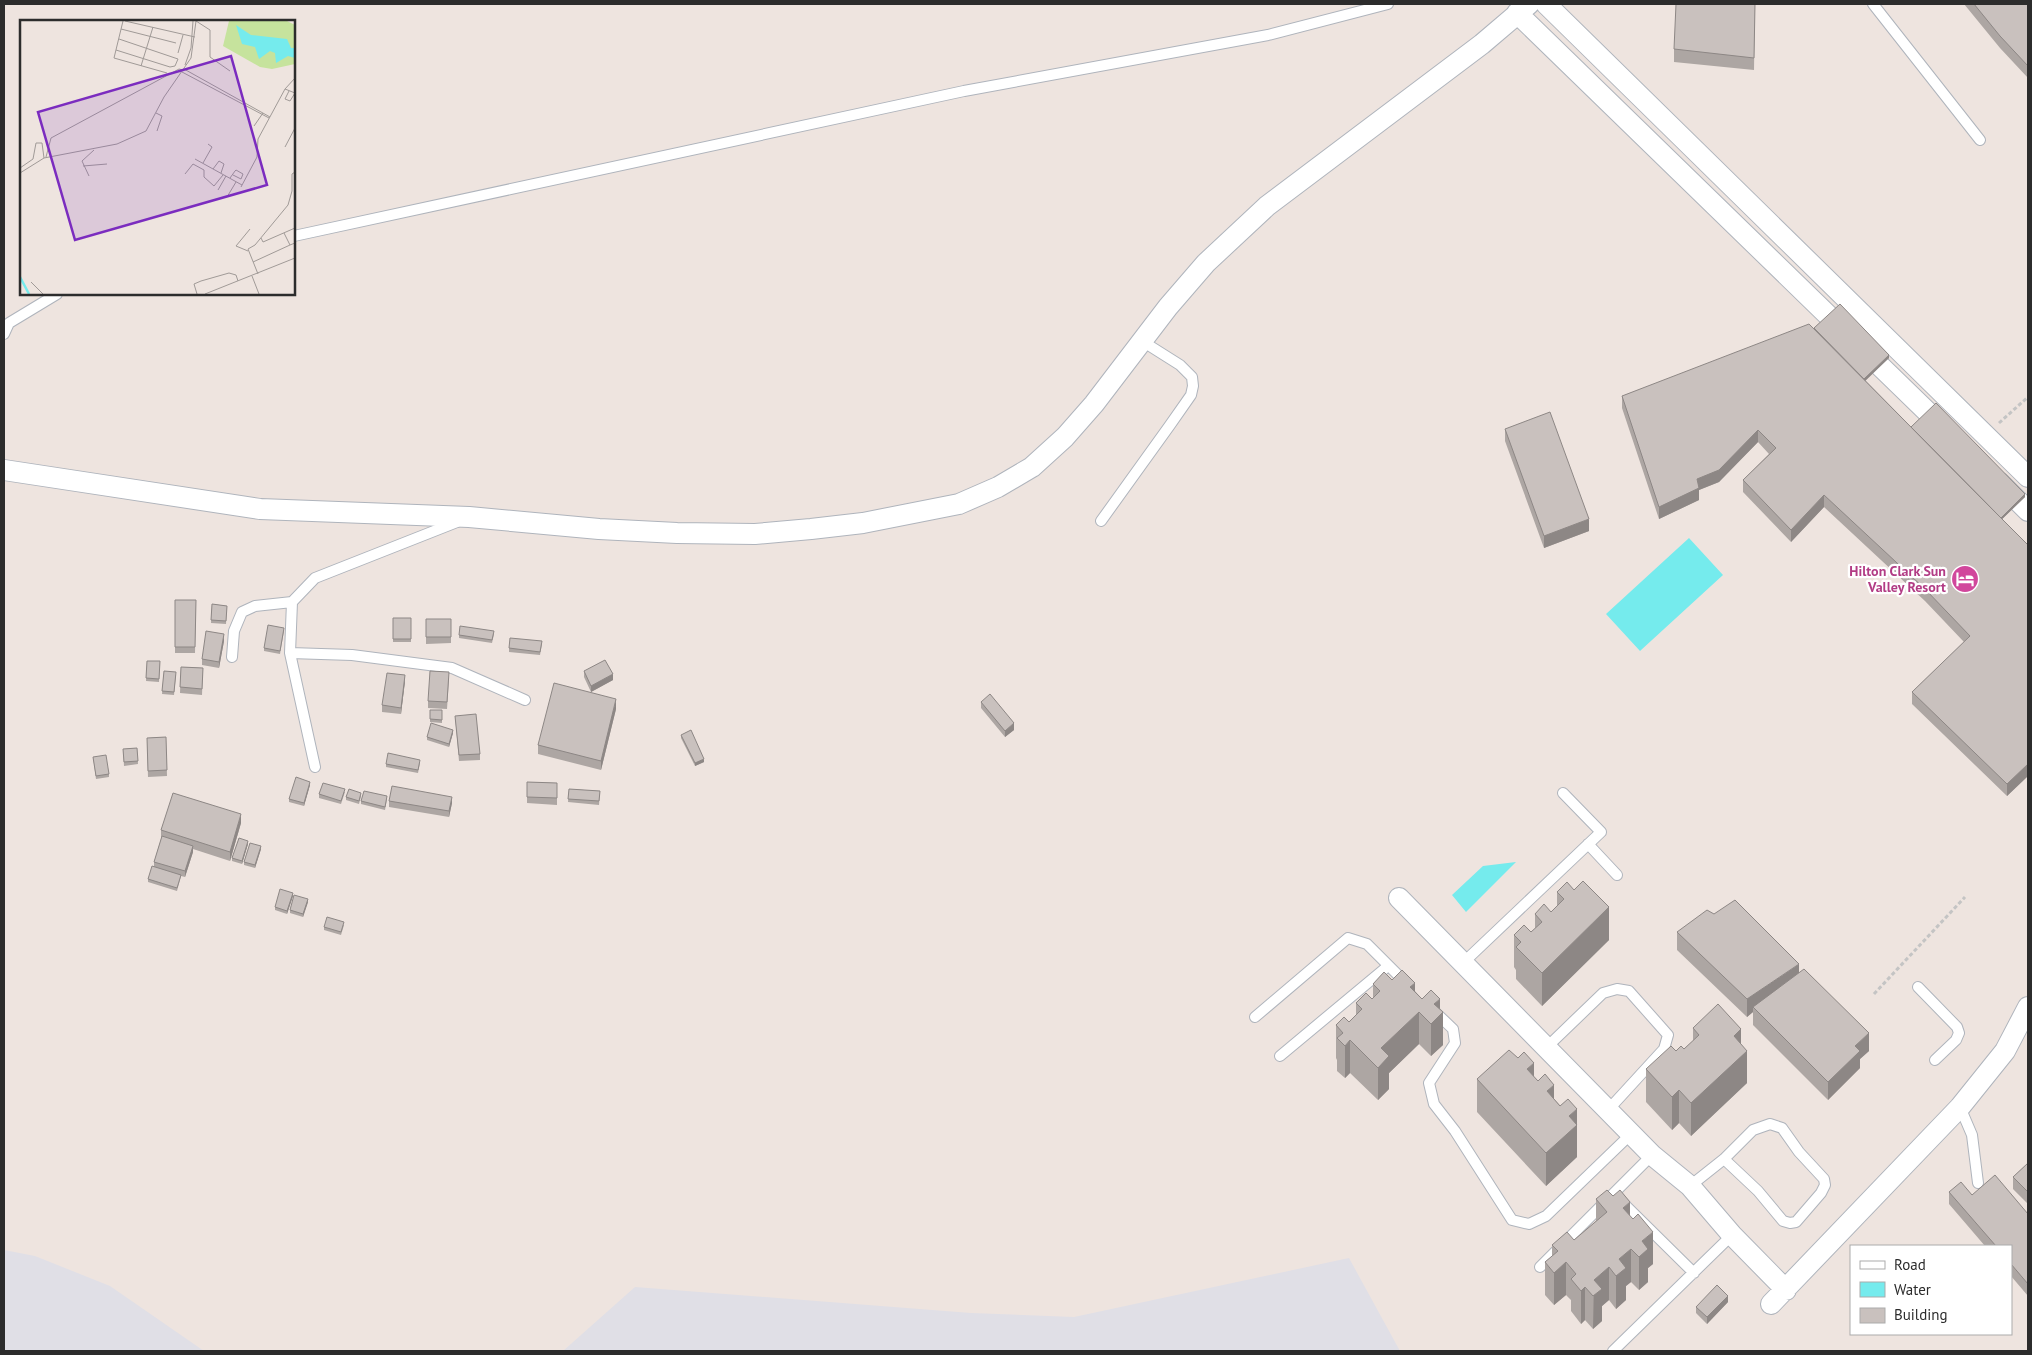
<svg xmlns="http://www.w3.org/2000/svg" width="2032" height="1355" viewBox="0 0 2032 1355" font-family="'PT Sans',sans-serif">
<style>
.industrial{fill:#e0dfe6}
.water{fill:#75ebed}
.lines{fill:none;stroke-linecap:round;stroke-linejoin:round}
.service-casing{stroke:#afb4bc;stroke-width:12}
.minor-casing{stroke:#afb4bc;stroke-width:22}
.path{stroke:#c4c4c4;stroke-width:3;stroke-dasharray:4 2.5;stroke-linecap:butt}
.service{stroke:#fff;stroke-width:10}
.minor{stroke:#fff;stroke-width:20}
.wall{fill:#ada6a3}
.shaded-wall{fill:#8d8785}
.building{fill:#c9c1be;stroke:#8d8785}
.labels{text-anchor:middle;stroke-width:4.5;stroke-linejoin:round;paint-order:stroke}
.hotel-label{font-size:14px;font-weight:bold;fill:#b23c85;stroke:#fff;text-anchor:end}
.inset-river{fill:none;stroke:#75ebed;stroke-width:2.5}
.inset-road{fill:none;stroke:#a09a97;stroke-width:1}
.view{fill:#7b2cbf;fill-opacity:0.15;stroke:#7b2cbf;stroke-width:2.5}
.inset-edge{fill:none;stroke:#2c2c2c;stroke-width:2.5}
</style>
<rect width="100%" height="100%" fill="#eee4df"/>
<!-- industrial -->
<path class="industrial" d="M4,1250L35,1256L110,1286L204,1351H4Z
M1349,1258L1400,1351H563L635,1287L971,1313L1074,1317Z"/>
<!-- water -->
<path class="water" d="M1689,538L1723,575L1640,651L1606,614Z
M1516,862L1466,912L1452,895L1483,866Z"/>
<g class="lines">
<!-- service casing -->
<g class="service-casing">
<path id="service" d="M1873,4L1980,140
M294,236L964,91L1268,35L1388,4
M4,334L9,323L57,294
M1101,521L1170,425L1191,395L1193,386L1192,377L1180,365L1142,341
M290,653L352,655L452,668L525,700
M232,657L234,631L242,612L255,606L292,602
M315,767L290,653L292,602L315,578L457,522
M1588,844L1617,875
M1463,963L1601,832L1563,793
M1918,987L1957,1027L1959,1033L1956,1040L1935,1060
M1433,1010L1453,1029L1455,1043L1429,1083L1434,1104L1455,1131L1512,1220L1529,1224L1546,1216L1631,1134
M1255,1017L1348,938L1367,944L1407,984
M1547,1047L1603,993L1617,989L1629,991L1668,1035L1664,1049L1609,1109
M1280,1056L1388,966
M1960,1107L1972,1135L1978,1183
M1690,1186L1724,1159L1753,1130L1770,1124L1782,1128L1799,1152L1824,1179L1825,1185L1821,1193L1796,1222L1790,1223L1783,1221L1758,1191L1724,1159
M1622,1202L1694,1273
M1540,1267L1652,1155
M1613,1351L1732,1235"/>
</g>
<!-- minor casing -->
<g class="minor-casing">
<path id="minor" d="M1546,4L2028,477
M1517,13L1946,430
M4,470L260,509L469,517L599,529L677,533L755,534L811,529L863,523L959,504L998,487L1032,467L1065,437L1094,404L1168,307L1206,263L1267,206L1482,44L1529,4
M2000,483L2028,511
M1399,898L1652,1155L1690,1186L1732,1235L1786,1290
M1771,1304L1960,1107L2005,1051L2028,1007"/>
</g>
<!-- path -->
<path class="path" d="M1999,423L2028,397
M1874,994L1965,897"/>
<!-- service -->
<use href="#service" class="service"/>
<!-- minor -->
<use href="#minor" class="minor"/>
</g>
<!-- wall -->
<path class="wall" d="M1755,4L1754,70L1674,62V49Z
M1964,4H2028V78L2000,48Z
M1814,328L1889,358L1865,380L1911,427L2025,497L2002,519L2028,545V776L2007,796L1912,704V692L1964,642L1925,601L1824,507L1791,542L1743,492V480L1769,454L1758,442L1719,482L1699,490V500L1659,519L1622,408V396Z
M1505,429L1589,531L1544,548L1505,441Z
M175,600H196L195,653H175Z
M212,604L227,606L226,624L211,623Z
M393,618H411V642H393Z
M426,619H451V643L426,644Z
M284,631L280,654L264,651V648Z
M494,634L492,643L459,638V635Z
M224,641L219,668L202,665V659Z
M542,644L540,655L509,652V648Z
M147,661H160L159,682L146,681Z
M181,667L203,668L202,695L180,693Z
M164,671L176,675L174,695L162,694Z
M584,671L613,680L591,692L584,677Z
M449,678L447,709L428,708V701Z
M405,681L401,714L382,712V705Z
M981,702L1014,730L1005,737L981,708Z
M616,709L601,770L538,754V745Z
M430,710H442V723L430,722Z
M455,716L480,754V760L459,761Z
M453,733L449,747L427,740V737Z
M681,735L704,762L695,766L681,738Z
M166,737L167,776L148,777L147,738Z
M137,748L138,764L124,766L123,749Z
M93,757L109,774V777L96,779Z
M420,763L418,773L386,767V764Z
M527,782L557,783V805L527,803Z
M310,785L304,806L289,802V799Z
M569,789L600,791L599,805L568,802Z
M345,792L341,804L319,798V794Z
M361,796L359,804L346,800V797Z
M387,799L385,810L361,804V801Z
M389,801L452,803L449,817L389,807Z
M241,823L230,861L193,849V852L185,877L181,876L177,891L148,882V879L154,867V862L161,839V830Z
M248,844L242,864L232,861V858Z
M261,849L255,868L244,865V862Z
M1557,892L1609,940L1542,1006L1516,979V970L1514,967V935L1531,932L1535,929V914L1551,912L1557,907Z
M293,896L287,914L275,910V907Z
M308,902L303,917L290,913V910Z
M344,925L341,935L324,930V927Z
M1677,932L1869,1051L1860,1059V1068L1828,1100L1753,1025V1012L1747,1017L1677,950Z
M1392,980L1415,991L1422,999L1440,1009L1443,1045L1431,1056L1419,1044L1389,1073V1089L1378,1100L1350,1073L1345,1078L1337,1071V1060L1336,1058V1025L1349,1022L1356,1015V1003L1372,999L1373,998V984Z
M1693,1028L1741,1044L1747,1083L1691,1136L1679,1123L1672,1130L1646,1102V1069L1676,1051L1684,1049L1693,1041Z
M1534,1077L1577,1124V1157L1546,1186L1477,1112V1079Z
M2028,1163V1204L2013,1189V1177Z
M1949,1192L1972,1195L2028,1214V1296L2011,1276V1246H1985L1949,1204Z
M1596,1199L1630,1216L1653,1264L1648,1268V1282L1639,1290L1631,1282L1626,1286V1300L1616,1309L1609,1300L1602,1306V1321L1593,1329L1585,1320L1581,1324L1571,1311V1300L1566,1295L1554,1305L1545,1295V1262L1552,1256V1245L1574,1240L1596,1221Z
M1728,1302L1707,1324L1696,1313V1307Z"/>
<!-- shaded-wall -->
<path class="shaded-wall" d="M1889,355V358L1859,387V384Z
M1758,430V442L1719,482L1699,490V500L1659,519V507L1697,479Z
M2025,494V497L1996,525V522Z
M1824,495V507L1791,542V530Z
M1589,519V531L1544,548V536Z
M224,634V641L219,668V662Z
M613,674V680L591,692V686Z
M405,675V681L401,714V708Z
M616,699V709L601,770V761Z
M1014,723V730L1005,737V731Z
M453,730V733L449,747V744Z
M704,759V762L695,766V763Z
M2028,764V776L2007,796V784Z
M310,782V785L304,806V803Z
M452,797V803L449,817V811Z
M241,814V823L230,861V852Z
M248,841V844L242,864V861Z
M193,846V852L185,877V871Z
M261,846V849L255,868V865Z
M293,893V896L287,914V911Z
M308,899V902L303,917V914Z
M1609,907V940L1542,1006V973Z
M1799,964V981L1753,1007V1012L1747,1017V999Z
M1415,983V1015L1410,987Z
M1440,999V1015L1443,1012V1045L1431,1056V1024L1434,1004Z
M1419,1012V1044L1389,1073V1089L1378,1100V1068L1381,1048Z
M1741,1029V1056L1747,1051V1083L1691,1136V1103L1734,1036Z
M1869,1033V1051L1860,1059V1068L1828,1100V1082L1855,1046Z
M1350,1040V1073L1345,1078V1046Z
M1534,1063V1095L1527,1069Z
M1554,1085V1117L1547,1091Z
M1679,1090V1123L1672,1130V1097Z
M1577,1109V1157L1546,1186V1153L1569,1116Z
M1630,1202V1235L1623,1208Z
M1653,1232V1264L1648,1268V1282L1639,1290V1257L1642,1241Z
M1631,1249V1282L1626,1286V1300L1616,1309V1276L1619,1259Z
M1566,1262V1295L1554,1305V1273Z
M1609,1267V1300L1602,1306V1321L1593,1329L1594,1280Z
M1585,1287V1320L1581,1324V1291Z
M1728,1296V1302L1707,1324V1317Z"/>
<!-- building -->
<path class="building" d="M1676,4H1755L1754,58L1674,49Z
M1974,4H2028V66L2000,36Z
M1840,304L1889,355L1864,379L1814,328Z
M1809,324L1996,513L2028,545V764L2007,784L1912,692L1970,636L1925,589L1824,495L1791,530L1743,480L1776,448L1758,430L1719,470L1697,479L1699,488L1659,507L1622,396Z
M1936,403L2025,494L2001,518L1911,427Z
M1550,412L1589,519L1544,536L1505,429Z
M175,600H196L195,647H175Z
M212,604L227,606L226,621L211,620Z
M393,618H411V639H393Z
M426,619H451V637H426Z
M268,625L284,628L280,651L264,648Z
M460,626L494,631L492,640L459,635Z
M206,631L224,634L219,662L202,659Z
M510,638L542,641L540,652L509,648Z
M605,660L613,674L591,686L584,671Z
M147,661H160L159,679L146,678Z
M181,667L203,668L202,689L180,687Z
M164,671L176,672L174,692L162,691Z
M430,671L449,672L447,702L428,701Z
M387,673L405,675L401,708L382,705Z
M554,683L616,699L601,761L538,745Z
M990,694L1014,723L1005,731L981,702Z
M430,710H442V720L430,719Z
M476,714L480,754L459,755L455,716Z
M431,723L453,730L449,744L427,737Z
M691,730L704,759L695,763L681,735Z
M166,737L167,770L148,771L147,738Z
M137,748L138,761L124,762L123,749Z
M388,753L420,760L418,770L386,764Z
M106,755L109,774L96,776L93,757Z
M296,777L310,782L304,803L289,799Z
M527,782L557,783V798L527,797Z
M323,783L345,789L341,801L319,794Z
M392,786L452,797L449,811L389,801Z
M349,789L361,793L359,801L346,797Z
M569,789L600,791L599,801L568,799Z
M364,791L387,796L385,807L361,801Z
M173,793L241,814L230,852L161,830Z
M162,836L193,846L185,871L154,862Z
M239,838L248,841L242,861L232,858Z
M250,843L261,846L255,865L244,862Z
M152,866L181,875L177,888L148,879Z
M1583,881L1609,907L1542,973L1516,947L1521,942L1514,935L1524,925L1531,932L1542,922L1535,914L1544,904L1551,912L1564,899L1557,892L1567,882L1574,890Z
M280,889L293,893L287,911L275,907Z
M294,895L308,899L303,914L290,910Z
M1735,900L1799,964L1747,999L1677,932L1707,910L1714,914Z
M327,917L344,922L341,932L324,927Z
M1804,969L1869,1033L1855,1046L1860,1051L1828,1082L1753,1007Z
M1402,970L1415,983L1410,987L1422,999L1431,990L1440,999L1434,1004L1443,1012L1431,1024L1419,1012L1381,1048L1389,1056L1378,1068L1350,1040L1345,1046L1337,1038L1343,1033L1336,1025L1344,1017L1349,1022L1362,1009L1356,1003L1366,993L1372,999L1380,991L1373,984L1384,972L1392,980Z
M1718,1004L1741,1029L1734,1036L1747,1051L1691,1103L1679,1090L1672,1097L1646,1069L1671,1046L1676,1051L1681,1046L1684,1049L1699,1035L1693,1028Z
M1509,1050L1518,1058L1524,1052L1534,1063L1527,1069L1538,1081L1545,1074L1554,1085L1547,1091L1560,1106L1568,1099L1577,1109L1569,1116L1577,1125L1546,1153L1477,1079Z
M2028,1163V1192L2013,1177Z
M1995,1175L2028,1214V1284L2011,1264V1246H1996L1949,1192L1961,1182L1972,1195Z
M1607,1190L1613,1196L1620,1190L1630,1202L1623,1208L1633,1219L1638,1214L1653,1232L1642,1241L1648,1249L1639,1257L1631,1249L1619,1259L1626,1268L1616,1276L1609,1267L1594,1280L1602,1289L1593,1296L1585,1287L1581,1291L1571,1279L1576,1274L1566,1262L1554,1273L1545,1262L1558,1251L1552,1245L1567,1232L1574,1240L1607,1212L1596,1199Z
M1717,1285L1728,1296L1707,1317L1696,1307Z"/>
<!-- icons -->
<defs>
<g id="hotel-disc" transform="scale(1.4375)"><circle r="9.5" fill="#d1479c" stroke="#fff"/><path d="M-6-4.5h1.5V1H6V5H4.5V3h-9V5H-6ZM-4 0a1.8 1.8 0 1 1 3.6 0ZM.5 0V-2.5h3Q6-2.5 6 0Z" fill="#fff"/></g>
</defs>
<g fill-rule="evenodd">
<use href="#hotel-disc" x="1965" y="579"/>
</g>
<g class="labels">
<!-- hotel labels -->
<g class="hotel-label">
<text x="1946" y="576">Hilton Clark Sun<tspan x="1946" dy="16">Valley Resort</tspan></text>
</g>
</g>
<!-- overview -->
<g transform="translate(20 20)">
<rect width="275" height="275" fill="#eee4df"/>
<path d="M209,1H267L275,5V44L252,49L240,47L203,26Z" fill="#c6e39d"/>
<path d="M216,5L231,15L267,19L271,28H275V38L268,36L256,43L255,33L250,31L239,39L235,27L222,24Z" fill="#75ebed"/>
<path class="inset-river" d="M0,257L9,274"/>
<path class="inset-road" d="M103,1L94,38L147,53M105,1L175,17M101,9L156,23M96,30L150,47L155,46L158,39L99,19M158,33L163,15M165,45L171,28L173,1M121,46L133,7M164,49L250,97M162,52L249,98M265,69L275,73L270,81L265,79L269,71M136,93L142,96L137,111M234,106L243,93M265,127L275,108M26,137L31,118L159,49L163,50M175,139L222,165M183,143L192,127L188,124M63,146L87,144M0,148L13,139L16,123H22L24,138M193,149L199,141L204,144L201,153M0,153L24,138L97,124L126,111L144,77L171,38L176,1L190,10V37L210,51M165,154L173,144L184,150V157L194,166L203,155M69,156L62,141L74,130M210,158L215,151L216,150L223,154L221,159L213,155M221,167L237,137L238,119L265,69L275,58M198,170L206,156M207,177L216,162M264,213L270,225L275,223M241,218L243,222L275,208M228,231L216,226L230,209M233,242L270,225M238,254L228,229L235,225L268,185L272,171V154L275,152M232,256L239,274M11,262L23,274M177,274L174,264L181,261L209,253L216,255L218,261M185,274L275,238"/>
<path class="view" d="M211,36L247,165L55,220L18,92Z"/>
<rect width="275" height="275" class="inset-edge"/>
</g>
<!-- border -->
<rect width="2032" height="1355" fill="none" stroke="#2c2c2c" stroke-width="10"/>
<!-- legend -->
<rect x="1850" y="1245" width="162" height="90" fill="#ffffff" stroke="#ababab"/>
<rect x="1860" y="1261" width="25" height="8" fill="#ffffff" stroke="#ababab"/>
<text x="1894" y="1270" font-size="15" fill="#2c2c2c">Road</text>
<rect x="1860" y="1282" width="25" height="15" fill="#75ebed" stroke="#ababab"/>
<text x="1894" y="1295" font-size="15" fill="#2c2c2c">Water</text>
<rect x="1860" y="1308" width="25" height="15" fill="#c9c1be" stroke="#ababab"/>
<text x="1894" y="1320" font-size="15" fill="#2c2c2c">Building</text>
</svg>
